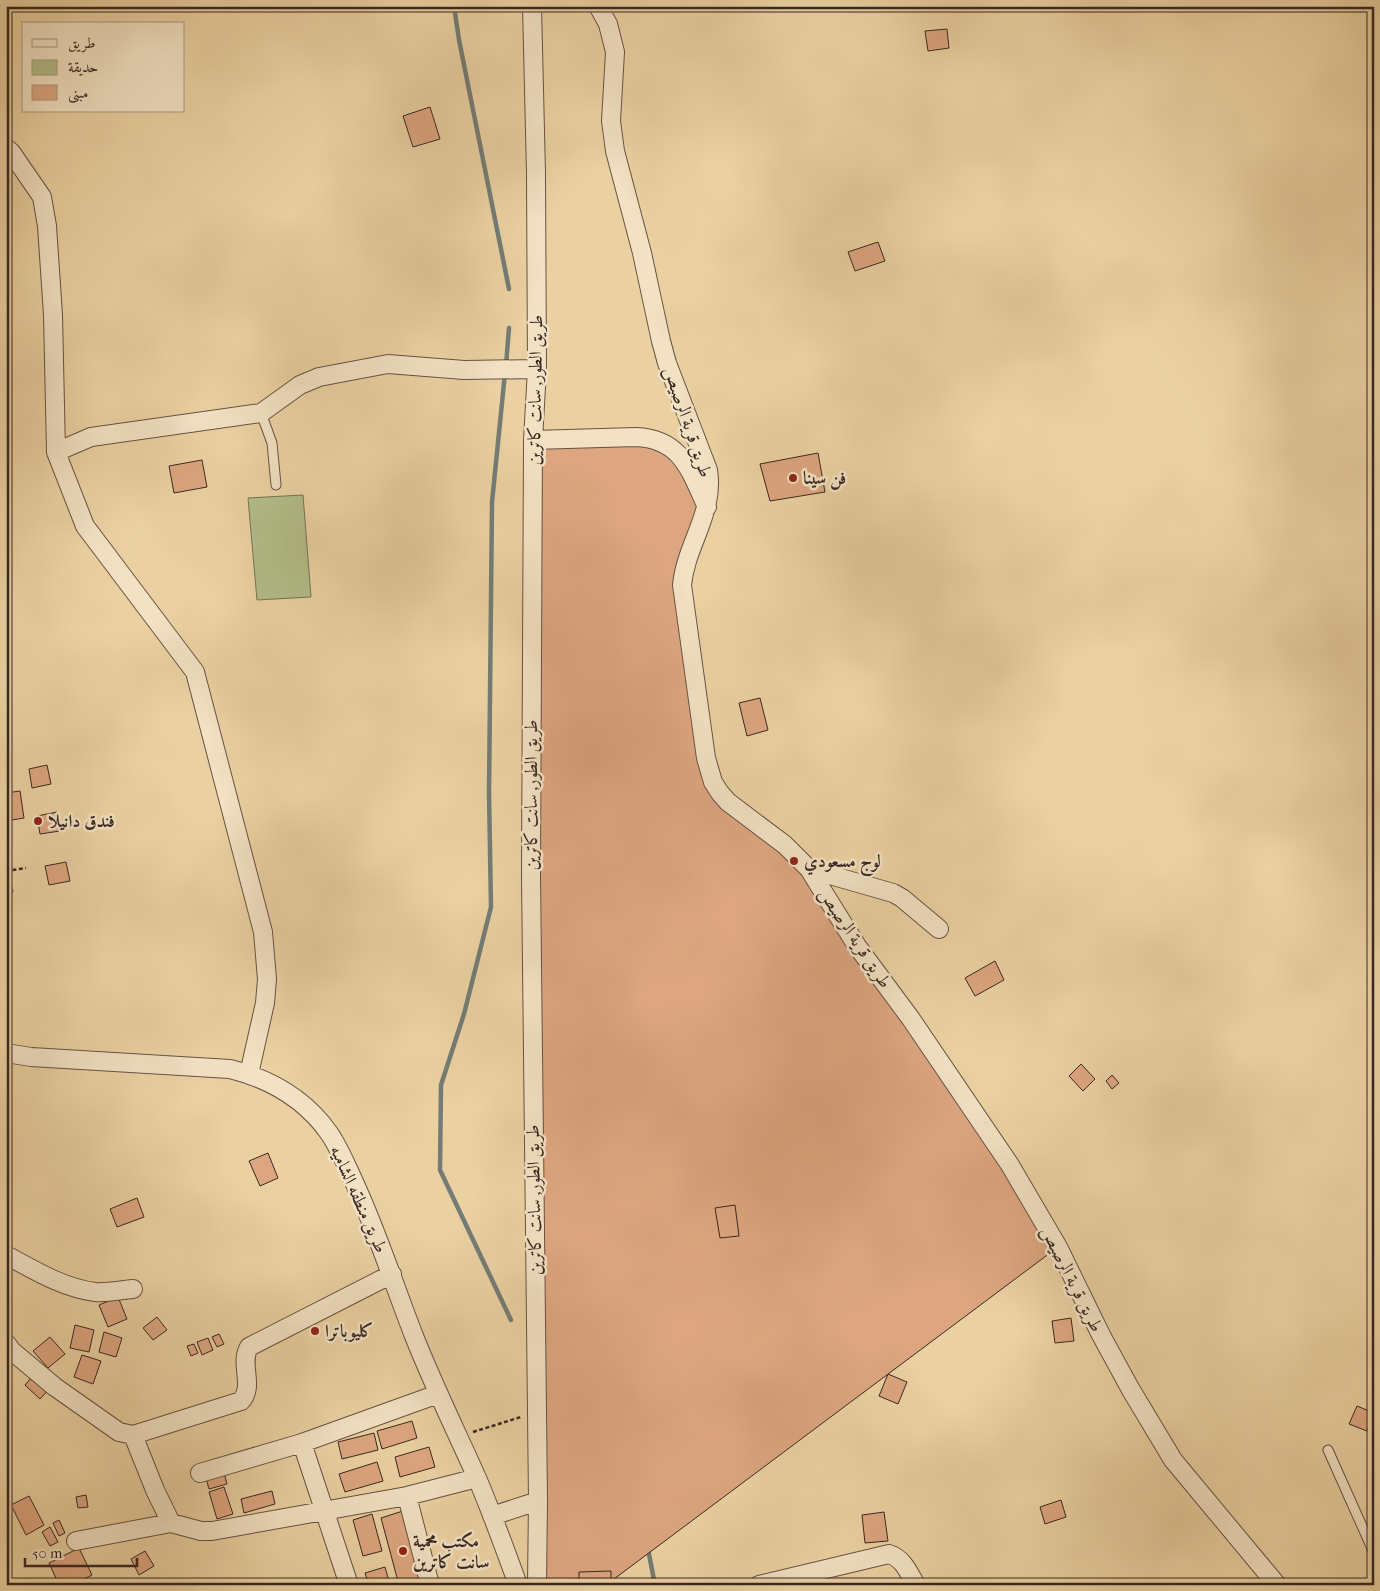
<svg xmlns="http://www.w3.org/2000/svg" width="1380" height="1591" viewBox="0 0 1380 1591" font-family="'IM FELL French Canon',Amiri,serif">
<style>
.green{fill:#b2bd89;stroke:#767256}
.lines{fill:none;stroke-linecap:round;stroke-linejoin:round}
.stream{stroke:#737d76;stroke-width:4.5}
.building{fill:#dda680;stroke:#392823}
.lane-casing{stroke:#665243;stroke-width:11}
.street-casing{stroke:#665243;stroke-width:20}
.path{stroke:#392823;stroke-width:2.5;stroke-dasharray:4 2.5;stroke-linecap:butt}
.lane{stroke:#f2e1c3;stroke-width:9}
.street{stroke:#f2e1c3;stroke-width:18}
.poi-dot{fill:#8f2418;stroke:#f2e1c3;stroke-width:2}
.labels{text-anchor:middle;stroke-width:5;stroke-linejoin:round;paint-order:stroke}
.street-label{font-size:18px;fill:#392823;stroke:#f2e1c3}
.poi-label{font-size:18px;font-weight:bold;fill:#392823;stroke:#f2e1c3;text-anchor:start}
</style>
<rect width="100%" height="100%" fill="#ebd1a2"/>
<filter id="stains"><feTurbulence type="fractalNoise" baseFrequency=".004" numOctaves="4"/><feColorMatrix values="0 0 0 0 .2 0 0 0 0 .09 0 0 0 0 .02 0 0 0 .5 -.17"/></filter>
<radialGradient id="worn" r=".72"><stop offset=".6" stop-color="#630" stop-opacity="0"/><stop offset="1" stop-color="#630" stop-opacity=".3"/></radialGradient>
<!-- green -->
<path class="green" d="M303,495L311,597L257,600L248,498Z"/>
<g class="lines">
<!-- stream -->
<path class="stream" d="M454,6L459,40L509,289
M506,365L509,328
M505,373L492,502L489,793L491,907L464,1014L441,1085L440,1170L511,1320
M648,1549L655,1585"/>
</g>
<!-- building -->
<path class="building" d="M947,29L949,48L928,51L925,31Z
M430,107L440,139L413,147L403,116Z
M878,242L885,261L855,271L848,252Z
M533,440L670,446L707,507L682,585L720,793L809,869L1058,1247L606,1585H537Z
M818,453L825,492L770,501L760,464Z
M202,460L207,487L174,493L169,466Z
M760,698L768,730L747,736L739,703Z
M47,765L51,784L32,788L29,769Z
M20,791L24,818L6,821V793Z
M57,812L60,831L40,834L37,816Z
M66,862L70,881L49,885L45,866Z
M6,874H9L13,892L6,893Z
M995,961L1004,980L975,996L965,978Z
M1081,1064L1095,1079L1083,1091L1069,1076Z
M1112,1075L1119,1083L1112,1089L1106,1081Z
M268,1153L278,1178L260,1186L249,1161Z
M137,1198L144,1217L117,1227L110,1209Z
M735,1205L739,1236L720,1238L715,1208Z
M118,1297L127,1319L108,1327L99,1305Z
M157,1317L167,1330L153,1340L143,1328Z
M1071,1318L1074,1341L1055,1343L1052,1321Z
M75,1325L94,1330L89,1352L70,1348Z
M104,1332L122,1338L116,1357L99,1352Z
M219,1334L224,1344L217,1347L212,1337Z
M50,1337L65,1354L48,1368L33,1351Z
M208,1338L213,1350L202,1355L197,1342Z
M194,1344L198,1353L191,1356L187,1346Z
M82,1355L101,1361L93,1384L74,1377Z
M36,1372L52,1386L40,1399L25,1385Z
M888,1374L907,1382L898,1404L879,1396Z
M1357,1406L1374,1413L1367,1431L1349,1424Z
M412,1421L417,1438L382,1449L377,1431Z
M374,1433L378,1450L342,1459L338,1442Z
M429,1447L435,1467L400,1477L395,1457Z
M377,1462L383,1481L345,1492L339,1474Z
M224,1473L227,1484L209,1489L206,1478Z
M224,1487L233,1514L217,1519L209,1492Z
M272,1491L275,1504L244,1513L241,1499Z
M86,1495L88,1507L78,1508L76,1497Z
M29,1496L44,1525L26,1535L11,1505Z
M1061,1500L1066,1517L1045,1524L1040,1507Z
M406,1510L426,1585H399L381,1518Z
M884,1512L888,1541L865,1543L862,1515Z
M372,1514L382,1551L363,1556L353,1520Z
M59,1520L65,1533L59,1536L53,1523Z
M50,1527L58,1542L50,1546L42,1532Z
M79,1548L92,1575L73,1585H59L49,1563Z
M145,1551L154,1566L139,1575L131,1559Z
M385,1567L390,1585H369L365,1573Z
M611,1571V1585H579V1572Z"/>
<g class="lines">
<!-- lane casing -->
<g class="lane-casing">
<path id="lane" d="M261,413L272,443L276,485
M1328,1450L1374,1553"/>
</g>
<!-- street casing -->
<g class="street-casing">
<path id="street" d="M532,6L536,173L537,369L533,440L531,875L538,1501L537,1585
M598,6L608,24L615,52L611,121L615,151L642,253L661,341L667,363L708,470C715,513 686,544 682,585L706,758L713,782L720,793L728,802L785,845L809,869L857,946L911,1019L1010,1165L1058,1247L1101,1335L1131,1390L1173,1460L1277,1585
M6,148L11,152L42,197L47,226L53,315L56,452
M533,440L636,437C682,439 690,471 707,507
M809,869L893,893L902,898L939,929
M6,1053L31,1057L230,1069C270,1079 305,1099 329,1133C340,1149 347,1167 355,1184C378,1234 394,1285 414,1336C433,1384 456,1431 477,1478C492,1513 505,1549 518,1585
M249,1074L265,1003L267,979L263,932L195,672L85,526L56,452L91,437L261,413L300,385L319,377L388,364L464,370L537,369
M6,1255C34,1270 63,1288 95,1292C107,1293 121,1290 133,1289
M6,1343L12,1351L55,1387L119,1432L133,1435L241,1401C255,1386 239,1364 249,1347L392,1274
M133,1435L155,1490L171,1523
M200,1473L302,1443
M407,1496L430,1585
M492,1516L538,1501
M76,1541L171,1523L201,1531H212L407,1496L477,1478
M349,1585L302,1443L438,1394
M759,1585L889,1554C903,1558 909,1573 916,1585"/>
</g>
<!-- path -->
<path class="path" d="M1363,6L1374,13
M6,871L26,868
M473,1432L521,1417"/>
<!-- lane -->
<use href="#lane" class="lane"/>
<!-- street -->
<use href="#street" class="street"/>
</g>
<!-- markers -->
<g class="poi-dot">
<circle cx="793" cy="478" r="5"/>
<circle cx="38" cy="821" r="5"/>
<circle cx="794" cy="861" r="5"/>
<circle cx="315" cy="1331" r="5"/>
<circle cx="403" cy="1551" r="5"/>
</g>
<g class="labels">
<!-- street labels -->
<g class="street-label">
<text transform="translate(535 390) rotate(-89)" y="6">طريق الطور, سانت كاترين</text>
<text transform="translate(688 422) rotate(71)" y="6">طريق قرية الرصيص</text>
<text transform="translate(531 795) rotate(-90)" y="6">طريق الطور, سانت كاترين</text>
<text transform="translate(855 938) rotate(56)" y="6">طريق قرية الرصيص</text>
<text transform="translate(359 1199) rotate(66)" y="6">طريق منطقه الشاميه</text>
<text transform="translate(534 1200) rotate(-91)" y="6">طريق الطور, سانت كاترين</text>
<text transform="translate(1072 1279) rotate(63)" y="6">طريق قرية الرصيص</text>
</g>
<!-- poi labels -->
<g class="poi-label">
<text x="803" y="484">فن سينا</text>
<text x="48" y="827">فندق دانيلا</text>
<text x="804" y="867">لوج مسعودي</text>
<text x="325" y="1337">كليوباترا</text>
<text x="413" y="1547">مكتب محمية<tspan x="413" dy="21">سانت كاترين</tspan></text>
</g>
</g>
<!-- margin -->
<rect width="1380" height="1591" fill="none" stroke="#ebd1a2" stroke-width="25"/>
<rect x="8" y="8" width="1365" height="1576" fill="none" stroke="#392823" stroke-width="2.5"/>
<rect x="12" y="12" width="1355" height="1566" fill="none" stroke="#392823"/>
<!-- legend -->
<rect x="22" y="22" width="162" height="90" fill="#f2e1c3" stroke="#a89783"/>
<rect x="32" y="39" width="25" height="8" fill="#f2e1c3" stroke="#a89783"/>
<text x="68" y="48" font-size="15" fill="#392823">طريق</text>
<rect x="32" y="60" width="25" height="15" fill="#b2bd89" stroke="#a89783"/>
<text x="68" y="72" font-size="15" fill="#392823">حديقة</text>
<rect x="32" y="85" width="25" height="15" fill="#dda680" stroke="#a89783"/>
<text x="68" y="98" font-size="15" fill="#392823">مبنى</text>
<!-- scale -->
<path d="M25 1558v8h112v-8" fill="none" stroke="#392823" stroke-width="2.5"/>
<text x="32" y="1558" font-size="15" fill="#392823" stroke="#f2e1c3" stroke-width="4" paint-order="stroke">50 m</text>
<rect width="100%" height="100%" filter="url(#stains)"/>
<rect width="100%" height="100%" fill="url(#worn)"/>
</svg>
